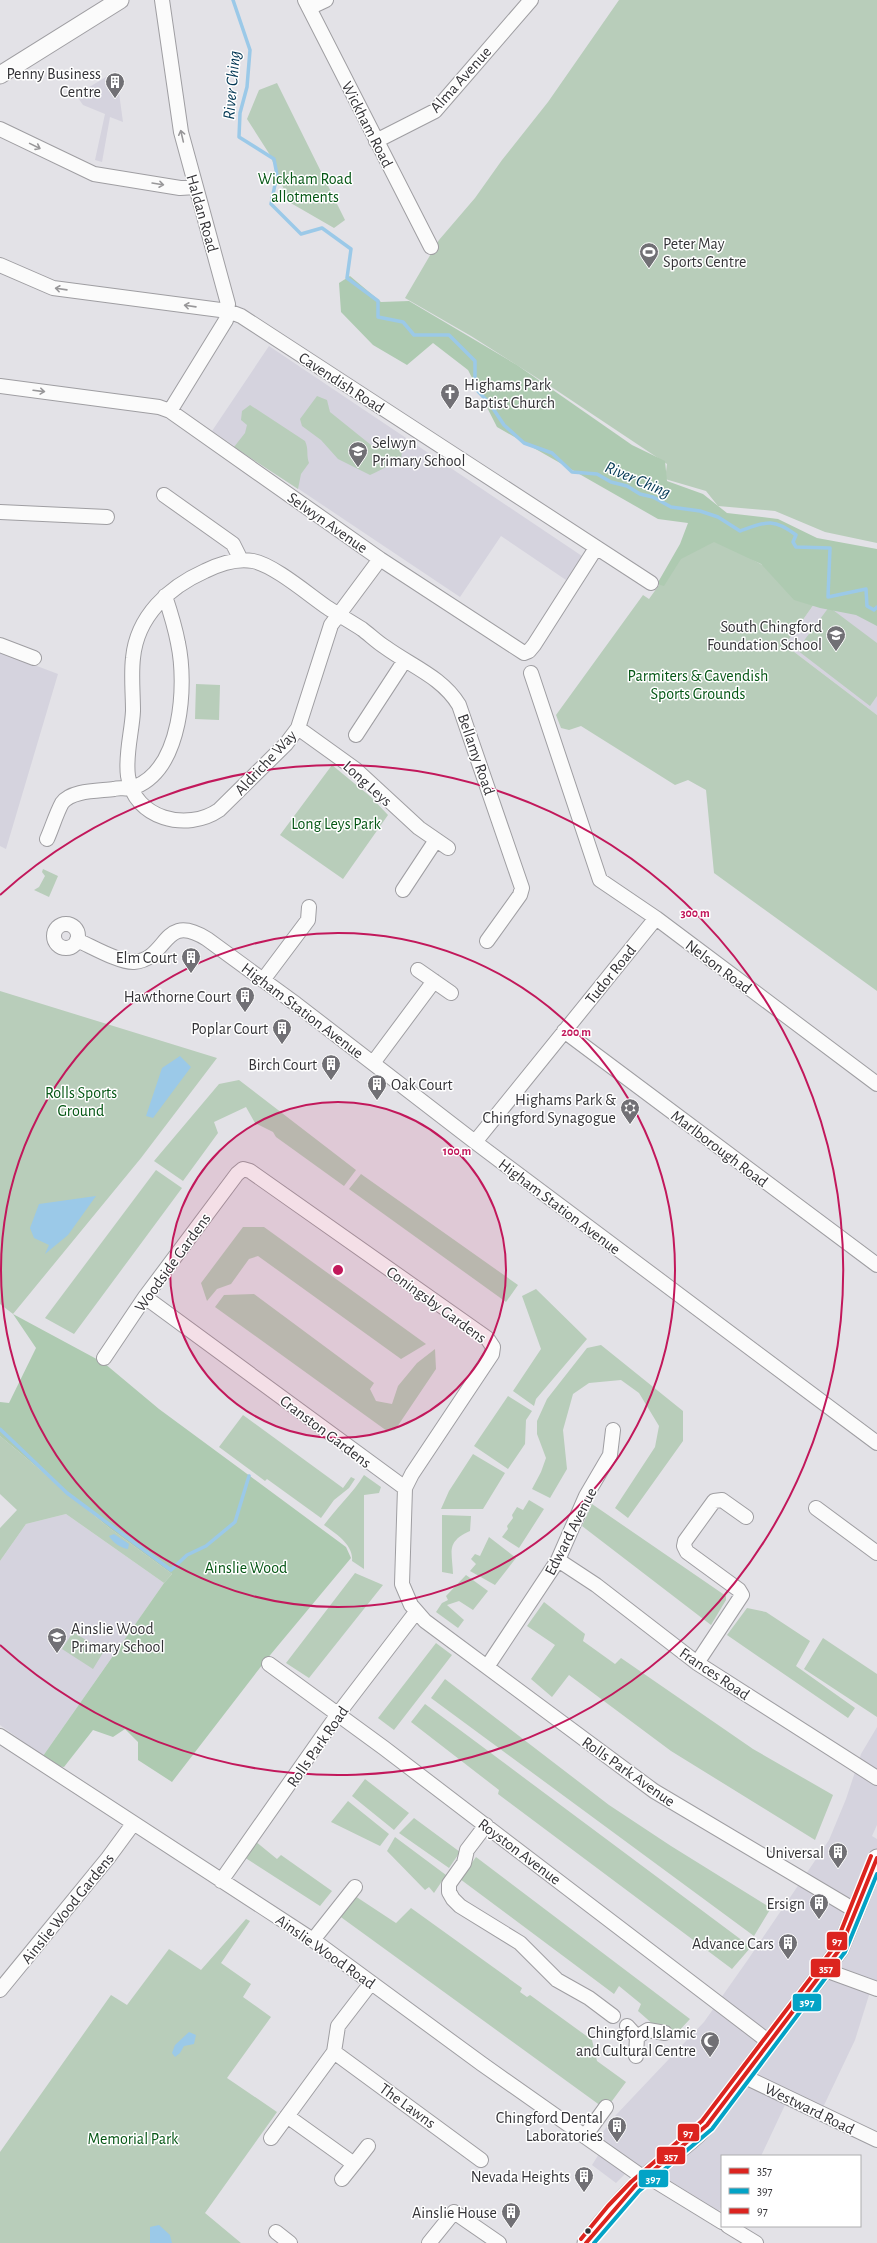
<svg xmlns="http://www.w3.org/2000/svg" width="877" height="2243" viewBox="0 0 877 2243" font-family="'Alegreya Sans',sans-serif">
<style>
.built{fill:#d5d3de}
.green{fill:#b8cdba}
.forest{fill:#aecab1}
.water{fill:#9bc9e8}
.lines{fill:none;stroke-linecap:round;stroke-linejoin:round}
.stream{stroke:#9bc9e8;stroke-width:3.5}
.minor-casing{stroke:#9f9ea2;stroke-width:16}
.major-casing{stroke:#9f9ea2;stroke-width:19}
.minor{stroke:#fbfbfb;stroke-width:14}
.major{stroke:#fbfbfb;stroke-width:17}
.bus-1-casing{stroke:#fff;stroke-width:7}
.bus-2-casing{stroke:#fff;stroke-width:7}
.bus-3-casing{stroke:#fff;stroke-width:7}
.bus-1{stroke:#dc241f;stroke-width:4}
.bus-2{stroke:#03a3c6;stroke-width:4}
.bus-3{stroke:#dc241f;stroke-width:4}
.oneway{stroke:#989799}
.ring{fill:none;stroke:#c2185b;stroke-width:2}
.bus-dot{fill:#343337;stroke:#fff;stroke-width:1.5}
.labels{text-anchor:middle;stroke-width:3;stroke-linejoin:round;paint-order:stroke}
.poi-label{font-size:16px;fill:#343337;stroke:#fff;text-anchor:end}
.street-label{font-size:16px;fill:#343337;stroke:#fff}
.park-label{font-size:16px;fill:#045614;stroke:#fff}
.water-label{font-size:17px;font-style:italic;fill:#003653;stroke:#fff}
.centre{fill:#c2185b;stroke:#fff;stroke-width:2}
.ring-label{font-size:12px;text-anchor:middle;font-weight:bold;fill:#c2185b;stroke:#fff;stroke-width:3;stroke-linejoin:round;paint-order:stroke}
.line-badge{stroke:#fff;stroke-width:1.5}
.badge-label{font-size:11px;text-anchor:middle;font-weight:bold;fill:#fff}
</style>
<rect width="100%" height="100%" fill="#e3e2e7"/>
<!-- built -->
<path class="built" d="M116,71L123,122L110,117L102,162L95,160L105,114L83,105L76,95Z
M269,346L582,556L566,580L501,536L460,597L212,431Z
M819,597L877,600V715L785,645Z
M0,652L58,674L6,849L0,846Z
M66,1514L164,1583L43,1756L0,1725V1561L26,1524Z
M877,1727V1825L872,1836L877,1839V1993L870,1992L855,2040L817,2120L785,2105L761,2156H722V2205L719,2211L677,2185L635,2164L616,2183L592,2165L599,2154V2137L615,2116L704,2022L747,1961L829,1840L846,1799L861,1754Z"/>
<!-- green -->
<path class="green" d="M619,0H877V543L825,532L775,511L718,506L706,491L665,479L667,464L556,390L471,336L405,298L439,240L475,198L502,160L548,102Z
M277,83L345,220L334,228L289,202L270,155L247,119L259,90Z
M317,396L327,400L330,412L371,445L401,449C404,461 397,461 388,466C382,469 377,472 370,475L338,459L321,440L302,426L300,419Z
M250,405L305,441C309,449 306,455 309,463L301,474L298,489L234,447L245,433L247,425L241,420L242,411Z
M716,539L819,597L785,645L877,715V991L714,873L706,790L688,780L675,785L581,726L569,730L561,728L556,715L643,595L649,599L677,560Z
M829,607L877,643V696L870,706L797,650Z
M196,684L220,685L219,720L195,719Z
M332,765L371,797L388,815L343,879L280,835Z
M43,869L58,876L49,897L34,890L39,887L45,876L42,872Z
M0,991L217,1058L141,1158L13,1314L0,1304Z
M239,1080L356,1170L344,1186L276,1137L273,1132L255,1123L246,1107L214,1122L218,1133L183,1181L154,1161L219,1084Z
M156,1170L182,1188L74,1334L45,1318Z
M361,1174L518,1285L506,1302L349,1189Z
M243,1227H264L426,1344L401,1359L258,1256L249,1259L231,1284L217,1289L207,1301L201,1283Z
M536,1289L587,1339L536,1399L534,1406L513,1391L541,1349L522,1296Z
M254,1294L374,1383L370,1389L376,1401L392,1404L398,1386L417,1363L435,1349L436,1369L395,1430L387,1431L215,1307L224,1295Z
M601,1345L683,1411V1441L628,1518L615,1508L655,1447L659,1426L639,1393L621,1380L589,1383L573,1394L563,1430L567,1469L550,1498L532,1489L541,1472L546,1458L537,1434V1421L547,1399L587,1348Z
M508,1396L532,1411L526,1420L525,1444L508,1469L474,1446Z
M243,1415L343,1488L351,1477L355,1479L349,1488L334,1500L321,1518L267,1479L265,1481L219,1447Z
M0,1436L108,1527L172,1574L164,1583L66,1514L26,1524L0,1561V1528L17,1510L0,1494Z
M473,1454L505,1473L483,1509H441L449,1491Z
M364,1475L381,1487L379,1493L364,1495V1569L352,1561C354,1545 335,1533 324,1525C337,1507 353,1493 364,1475Z
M529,1500L544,1509L519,1548L502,1537L508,1529L507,1526L513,1518L512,1515L517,1507L523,1510Z
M592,1504L726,1596V1600L711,1625L582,1526Z
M442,1515L471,1516L470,1531C446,1542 452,1550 453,1574L442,1572Z
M489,1537L516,1558L495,1585L470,1571L476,1564L471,1559L475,1554L480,1556Z
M355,1573L383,1585L309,1678L286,1663Z
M466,1575L488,1591L473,1610L459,1601L447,1605L464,1620L458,1628L436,1612L442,1603L448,1600L446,1596Z
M544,1602L585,1634L583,1641L615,1664L621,1658L753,1749L833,1795L815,1840L671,1751L569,1675L552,1697L531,1679L555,1645L527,1626Z
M747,1608L766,1612L810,1641L796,1666L855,1708L848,1718L727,1635Z
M73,1632L104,1651L93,1669L62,1649Z
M823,1638L877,1674V1717L804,1669Z
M436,1643L452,1655L394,1730L378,1718Z
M445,1679L609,1805L671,1846L771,1908L754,1936L431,1698Z
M425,1704L751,1947L732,1969L498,1794L499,1790L411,1722Z
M365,1779L409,1813L394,1830L352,1796Z
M348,1801L389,1834L380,1846L331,1822Z
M414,1818L460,1852L449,1868L399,1833Z
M395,1837L446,1875L434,1893L429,1887L425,1890L387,1851Z
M255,1841L277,1859L281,1855L332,1891L320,1906L244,1857Z
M476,1857L690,2019L676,2034L655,2026L638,2011L641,2004L619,1986L614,1994L460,1879Z
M355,1896L396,1923L411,1908L522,1988L520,1992L527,1997L530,1995L592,2040L597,2061L626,2082L609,2105L601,2106L338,1915Z
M246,1919L250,1921L221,1963L251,1984L243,1997L271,2017L227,2078L277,2112L205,2213L241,2243H0V2152L111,1995L127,2005L169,1949L201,1970Z"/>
<!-- forest -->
<path class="forest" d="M350,276L381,302L409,301L517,365L632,445L665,461L667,481L703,494L727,513L778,519L817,538L877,549V626L856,615L820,608L794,600L761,564L714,542L681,559L664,586L657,584L680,544L688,523L658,519L497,427L468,370L433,343L407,365L373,345L341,312L339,283Z
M13,1314L104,1363L159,1409L346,1547L351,1558L266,1660L172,1782L138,1760V1742L125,1729L113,1737L93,1730L64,1767L51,1765L43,1756L164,1583L172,1574L108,1527L0,1436V1402L9,1403L36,1348Z"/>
<!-- water -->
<path class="water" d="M180,1056L191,1067L153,1118L146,1116L162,1068Z
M96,1196L68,1235L45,1254L49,1245L34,1238L30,1228L39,1204Z
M114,1534L129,1544L128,1549C121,1548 113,1543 109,1536Z
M189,2032L196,2035L194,2044L184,2046L180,2053L175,2057L172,2053L175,2045Z
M159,2225L170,2235L172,2243H150V2227Z"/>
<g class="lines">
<!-- stream -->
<path class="stream" d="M233,0L250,50L247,87L240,113L239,137L274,159L277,175L271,204L301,234L322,228L351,249L347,278L378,301V317L403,322L414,335H449L475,361V388L490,404L504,425L524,443L552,453L572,472L597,474L611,482L627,486L640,494L653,497L671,507L700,511L718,517L740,531C765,522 773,517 796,535L793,542L796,547L830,548L828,597L866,589L867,606L874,610L877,607
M0,1429L67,1493L171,1570L187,1555L206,1546L235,1522L249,1476"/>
<!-- minor casing -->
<g class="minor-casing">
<path id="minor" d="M162,0L181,132L228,304L226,320L170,411
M305,0L431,247
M309,8L326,0
M0,129L94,174L180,188L196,187
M376,141L435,111L531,0
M0,265L53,288L228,311L241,316L651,583
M0,386L159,407L170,411L380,559L524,653L529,651L534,645L596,548
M164,495L233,544L241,560
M0,512L107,517
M380,559L331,625L298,728L286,744L219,810C187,832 134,819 128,776C125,755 132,732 133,711C133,693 131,675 133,658C137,616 169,587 205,571C219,564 237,558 253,561C274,565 309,595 328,608C339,615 351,622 362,629C370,635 377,642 385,647C411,666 442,677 459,705L522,888L520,895L487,941
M0,645L34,658
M531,673L600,880L656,918L877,1084
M298,728L355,769L419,828L448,848
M356,735L405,660
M47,839C52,828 56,814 62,803C71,790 100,791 114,789C120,787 128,790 135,787C182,768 187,685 178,643C175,627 170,611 165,596
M403,890L436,840
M54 936a12 12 0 1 1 24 0a12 12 0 1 1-24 0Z
M77,940C91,946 120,963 134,962C169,959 162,911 207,939L296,1004L475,1142L877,1443
M418,970L451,993
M263,980L308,920L309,907
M564,1031L877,1265
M373,1063L434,981
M475,1142L656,918
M145,1297L405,1488
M104,1358L145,1297L237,1174L243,1169L250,1171L487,1338L493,1347L492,1354L412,1474L405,1488L402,1584L411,1605L425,1621L654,1791L856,1911
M816,1508L877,1553
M558,1560L596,1585L697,1663L877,1778
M697,1663L742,1595L739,1590L687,1552L684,1546L685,1541L714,1501L722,1500L746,1517
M269,1664L384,1748L769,2042
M487,1667L558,1560L586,1496L610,1455L613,1430
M0,1736L313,1940L482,2064L644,2178
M486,1825L467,1850L464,1863L449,1884V1892L453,1899L460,1906L520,1943L557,1980L589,1998L613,2016
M221,1881L338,1714L416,1612
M313,1940L355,1887
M825,1970L877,1989
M0,1990L108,1858L133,1824
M627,2026L637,2037L648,2030L665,2033
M334,2052L481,2160
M334,2052L338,2026L371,1983
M636,2056L637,2037
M743,2076L877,2140
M287,2116L354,2164L368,2146
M585,2136L606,2107
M271,2138L334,2052
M647,2176L722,2222
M342,2179L354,2164
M728,2226L756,2243
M276,2232L290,2243
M429,2243L454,2212L499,2243"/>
</g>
<!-- major casing -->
<g class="major-casing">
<path id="major" d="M0,75L120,0
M586,2243C603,2220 622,2198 643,2179C664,2160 688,2146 707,2125L840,1949L877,1858"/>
</g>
<!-- minor -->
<use href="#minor" class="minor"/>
<!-- major -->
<use href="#major" class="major"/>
<!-- bus-1 casing -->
<g class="bus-1-casing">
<path id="bus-1" d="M586,2243L635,2186L707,2125L840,1949L877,1858"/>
</g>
<!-- bus-2 casing -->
<g class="bus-2-casing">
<path id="bus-2" d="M594,2243L639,2191L712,2129L845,1952L877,1874"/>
</g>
<!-- bus-3 casing -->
<g class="bus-3-casing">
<path id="bus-3" d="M581,2239L608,2206L631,2182L702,2121L835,1946L871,1856"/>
</g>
<!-- bus-1 -->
<use href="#bus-1" class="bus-1"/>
<!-- bus-2 -->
<use href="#bus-2" class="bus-2"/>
<!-- bus-3 -->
<use href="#bus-3" class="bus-3"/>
</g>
<!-- one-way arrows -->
<defs><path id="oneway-shaft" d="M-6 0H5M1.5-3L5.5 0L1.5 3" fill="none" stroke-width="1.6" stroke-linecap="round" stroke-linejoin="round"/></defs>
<g class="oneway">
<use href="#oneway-shaft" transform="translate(182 136) rotate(-103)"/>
<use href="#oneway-shaft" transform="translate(35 146) rotate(26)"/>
<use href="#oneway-shaft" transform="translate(158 184) rotate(9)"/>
<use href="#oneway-shaft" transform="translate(61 289) rotate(-172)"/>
<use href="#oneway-shaft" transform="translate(190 306) rotate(-172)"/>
<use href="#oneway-shaft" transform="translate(39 391) rotate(7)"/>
</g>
<!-- distance rings -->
<circle cx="338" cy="1270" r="168" fill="#c2185b" fill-opacity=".12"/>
<g class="ring">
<circle cx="338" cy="1270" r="168"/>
<circle cx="338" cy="1270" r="337"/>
<path d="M0 895A505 505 0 1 1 0 1645"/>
</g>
<!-- icons -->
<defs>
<g id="building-pin" transform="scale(1)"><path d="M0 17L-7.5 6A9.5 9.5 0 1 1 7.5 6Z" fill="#717075" stroke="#fff"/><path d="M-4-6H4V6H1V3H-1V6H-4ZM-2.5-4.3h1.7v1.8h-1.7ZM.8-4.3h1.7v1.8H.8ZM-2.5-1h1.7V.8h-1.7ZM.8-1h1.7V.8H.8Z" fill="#fff"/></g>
<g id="stadium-pin" transform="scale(1)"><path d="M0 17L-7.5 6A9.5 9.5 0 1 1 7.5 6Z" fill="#717075" stroke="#fff"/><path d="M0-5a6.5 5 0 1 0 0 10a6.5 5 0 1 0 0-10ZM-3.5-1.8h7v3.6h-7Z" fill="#fff"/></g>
<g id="church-pin" transform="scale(1)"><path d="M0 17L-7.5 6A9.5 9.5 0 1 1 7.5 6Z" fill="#717075" stroke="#fff"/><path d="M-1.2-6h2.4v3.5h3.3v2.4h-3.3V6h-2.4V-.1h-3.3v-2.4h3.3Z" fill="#fff"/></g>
<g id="school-pin" transform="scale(1)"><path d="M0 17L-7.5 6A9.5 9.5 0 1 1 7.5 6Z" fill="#717075" stroke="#fff"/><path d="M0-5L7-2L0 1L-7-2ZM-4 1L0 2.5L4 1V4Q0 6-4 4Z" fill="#fff"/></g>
<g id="synagogue-pin" transform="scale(1)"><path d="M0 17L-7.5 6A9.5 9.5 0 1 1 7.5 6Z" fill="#717075" stroke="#fff"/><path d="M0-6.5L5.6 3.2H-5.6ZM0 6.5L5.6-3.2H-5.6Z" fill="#fff"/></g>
<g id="mosque-pin" transform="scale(1)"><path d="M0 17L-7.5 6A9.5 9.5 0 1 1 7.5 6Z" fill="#717075" stroke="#fff"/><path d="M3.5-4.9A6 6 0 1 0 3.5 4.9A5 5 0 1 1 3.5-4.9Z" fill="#fff"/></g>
</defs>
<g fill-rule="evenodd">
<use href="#building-pin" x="115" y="82"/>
<use href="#stadium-pin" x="649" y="252"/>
<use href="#church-pin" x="450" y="393"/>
<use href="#school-pin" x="358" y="451"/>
<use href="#school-pin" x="836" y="635"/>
<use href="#building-pin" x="191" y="957"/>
<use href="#building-pin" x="245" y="996"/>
<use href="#building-pin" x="282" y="1028"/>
<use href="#building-pin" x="331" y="1064"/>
<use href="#building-pin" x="377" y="1084"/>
<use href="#synagogue-pin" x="630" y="1108"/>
<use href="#school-pin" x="57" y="1637"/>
<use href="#building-pin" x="838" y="1852"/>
<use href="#building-pin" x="819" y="1903"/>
<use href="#building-pin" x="788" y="1943"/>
<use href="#mosque-pin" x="710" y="2041"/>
<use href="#building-pin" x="617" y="2126"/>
<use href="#building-pin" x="584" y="2176"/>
<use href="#building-pin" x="511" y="2212"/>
</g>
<!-- markers -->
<circle class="bus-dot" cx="588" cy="2231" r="3.5"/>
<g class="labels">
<!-- poi labels -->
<g class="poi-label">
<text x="101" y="79">Penny Business<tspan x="101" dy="18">Centre</tspan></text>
<text x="663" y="249" text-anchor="start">Peter May<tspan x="663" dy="18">Sports Centre</tspan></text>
<text x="464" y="390" text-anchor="start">Highams Park<tspan x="464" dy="18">Baptist Church</tspan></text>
<text x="372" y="448" text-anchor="start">Selwyn<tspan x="372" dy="18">Primary School</tspan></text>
<text x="822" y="632">South Chingford<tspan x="822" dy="18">Foundation School</tspan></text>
<text x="177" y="963">Elm Court</text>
<text x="231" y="1002">Hawthorne Court</text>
<text x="268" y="1034">Poplar Court</text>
<text x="317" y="1070">Birch Court</text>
<text x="391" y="1090" text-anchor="start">Oak Court</text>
<text x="616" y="1105">Highams Park &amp;<tspan x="616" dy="18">Chingford Synagogue</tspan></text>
<text x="71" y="1634" text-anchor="start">Ainslie Wood<tspan x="71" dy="18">Primary School</tspan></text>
<text x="824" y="1858">Universal</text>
<text x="805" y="1909">Ersign</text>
<text x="774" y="1949">Advance Cars</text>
<text x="696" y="2038">Chingford Islamic<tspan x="696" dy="18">and Cultural Centre</tspan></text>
<text x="603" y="2123">Chingford Dental<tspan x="603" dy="18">Laboratories</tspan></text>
<text x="570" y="2182">Nevada Heights</text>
<text x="497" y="2218">Ainslie House</text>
</g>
<!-- street labels -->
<g class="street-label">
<text transform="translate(460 79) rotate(-48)" y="6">Alma Avenue</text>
<text transform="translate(368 124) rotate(63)" y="6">Wickham Road</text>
<text transform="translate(203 213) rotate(74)" y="6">Haldan Road</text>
<text transform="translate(342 382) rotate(33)" y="6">Cavendish Road</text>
<text transform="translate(328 522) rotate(35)" y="6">Selwyn Avenue</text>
<text transform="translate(477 754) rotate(71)" y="6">Bellamy Road</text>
<text transform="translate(265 762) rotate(-47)" y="6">Aldriche Way</text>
<text transform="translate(368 783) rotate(42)" y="6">Long Leys</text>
<text transform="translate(719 966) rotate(37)" y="6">Nelson Road</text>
<text transform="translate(610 974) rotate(-51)" y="6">Tudor Road</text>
<text transform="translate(303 1010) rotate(37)" y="6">Higham Station Avenue</text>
<text transform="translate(720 1148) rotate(37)" y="6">Marlborough Road</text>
<text transform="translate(560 1206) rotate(37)" y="6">Higham Station Avenue</text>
<text transform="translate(172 1262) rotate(-54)" y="6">Woodside Gardens</text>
<text transform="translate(437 1304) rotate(36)" y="6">Coningsby Gardens</text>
<text transform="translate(326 1431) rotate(37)" y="6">Cranston Gardens</text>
<text transform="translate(570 1531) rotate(-63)" y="6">Edward Avenue</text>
<text transform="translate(715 1673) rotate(34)" y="6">Frances Road</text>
<text transform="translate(317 1746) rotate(-55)" y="6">Rolls Park Road</text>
<text transform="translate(629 1771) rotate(35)" y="6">Rolls Park Avenue</text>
<text transform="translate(520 1851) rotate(37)" y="6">Royston Avenue</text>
<text transform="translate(67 1908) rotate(-51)" y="6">Ainslie Wood Gardens</text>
<text transform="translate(326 1951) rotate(35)" y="6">Ainslie Wood Road</text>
<text transform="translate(408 2105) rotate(36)" y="6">The Lawns</text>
<text transform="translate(810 2108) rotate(26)" y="6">Westward Road</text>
</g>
<!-- park labels -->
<g class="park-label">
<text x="305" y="184">Wickham Road<tspan x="305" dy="18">allotments</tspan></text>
<text x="698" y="681">Parmiters &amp; Cavendish<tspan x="698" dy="18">Sports Grounds</tspan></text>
<text x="336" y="829">Long Leys Park</text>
<text x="81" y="1098">Rolls Sports<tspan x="81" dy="18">Ground</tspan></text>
<text x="246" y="1573">Ainslie Wood</text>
<text x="133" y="2144">Memorial Park</text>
</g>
<!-- water labels -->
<g class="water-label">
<text transform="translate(231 85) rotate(-85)" y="6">River Ching</text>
<text transform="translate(638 479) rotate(23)" y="6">River Ching</text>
</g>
</g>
<circle cx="338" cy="1270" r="6" class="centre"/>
<g class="ring-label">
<text x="695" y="917">300 m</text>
<text x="576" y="1036">200 m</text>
<text x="457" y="1155">100 m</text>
</g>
<g class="line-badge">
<rect x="826" y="1931" width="22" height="20" rx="4" fill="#dc241f"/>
<rect x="810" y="1958" width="31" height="20" rx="4" fill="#dc241f"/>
<rect x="792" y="1993" width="30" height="19" rx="4" fill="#03a3c6"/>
<rect x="677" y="2123" width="23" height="19" rx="4" fill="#dc241f"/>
<rect x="656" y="2146" width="30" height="19" rx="4" fill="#dc241f"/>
<rect x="638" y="2169" width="31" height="19" rx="4" fill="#03a3c6"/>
</g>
<g class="badge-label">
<text x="837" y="1945">97</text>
<text x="826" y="1972">357</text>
<text x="807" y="2006">397</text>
<text x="688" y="2137">97</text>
<text x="671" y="2160">357</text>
<text x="653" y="2183">397</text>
</g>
<!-- legend -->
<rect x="721" y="2155" width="140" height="72" fill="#ffffff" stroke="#aeadaf"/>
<rect x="729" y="2168" width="20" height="6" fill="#dc241f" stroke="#aeadaf"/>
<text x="757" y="2175" font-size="12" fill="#343337">357</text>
<rect x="729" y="2188" width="20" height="6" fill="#03a3c6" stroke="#aeadaf"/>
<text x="757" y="2195" font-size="12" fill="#343337">397</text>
<rect x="729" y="2208" width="20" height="6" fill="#dc241f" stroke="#aeadaf"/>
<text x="757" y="2215" font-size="12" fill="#343337">97</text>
</svg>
